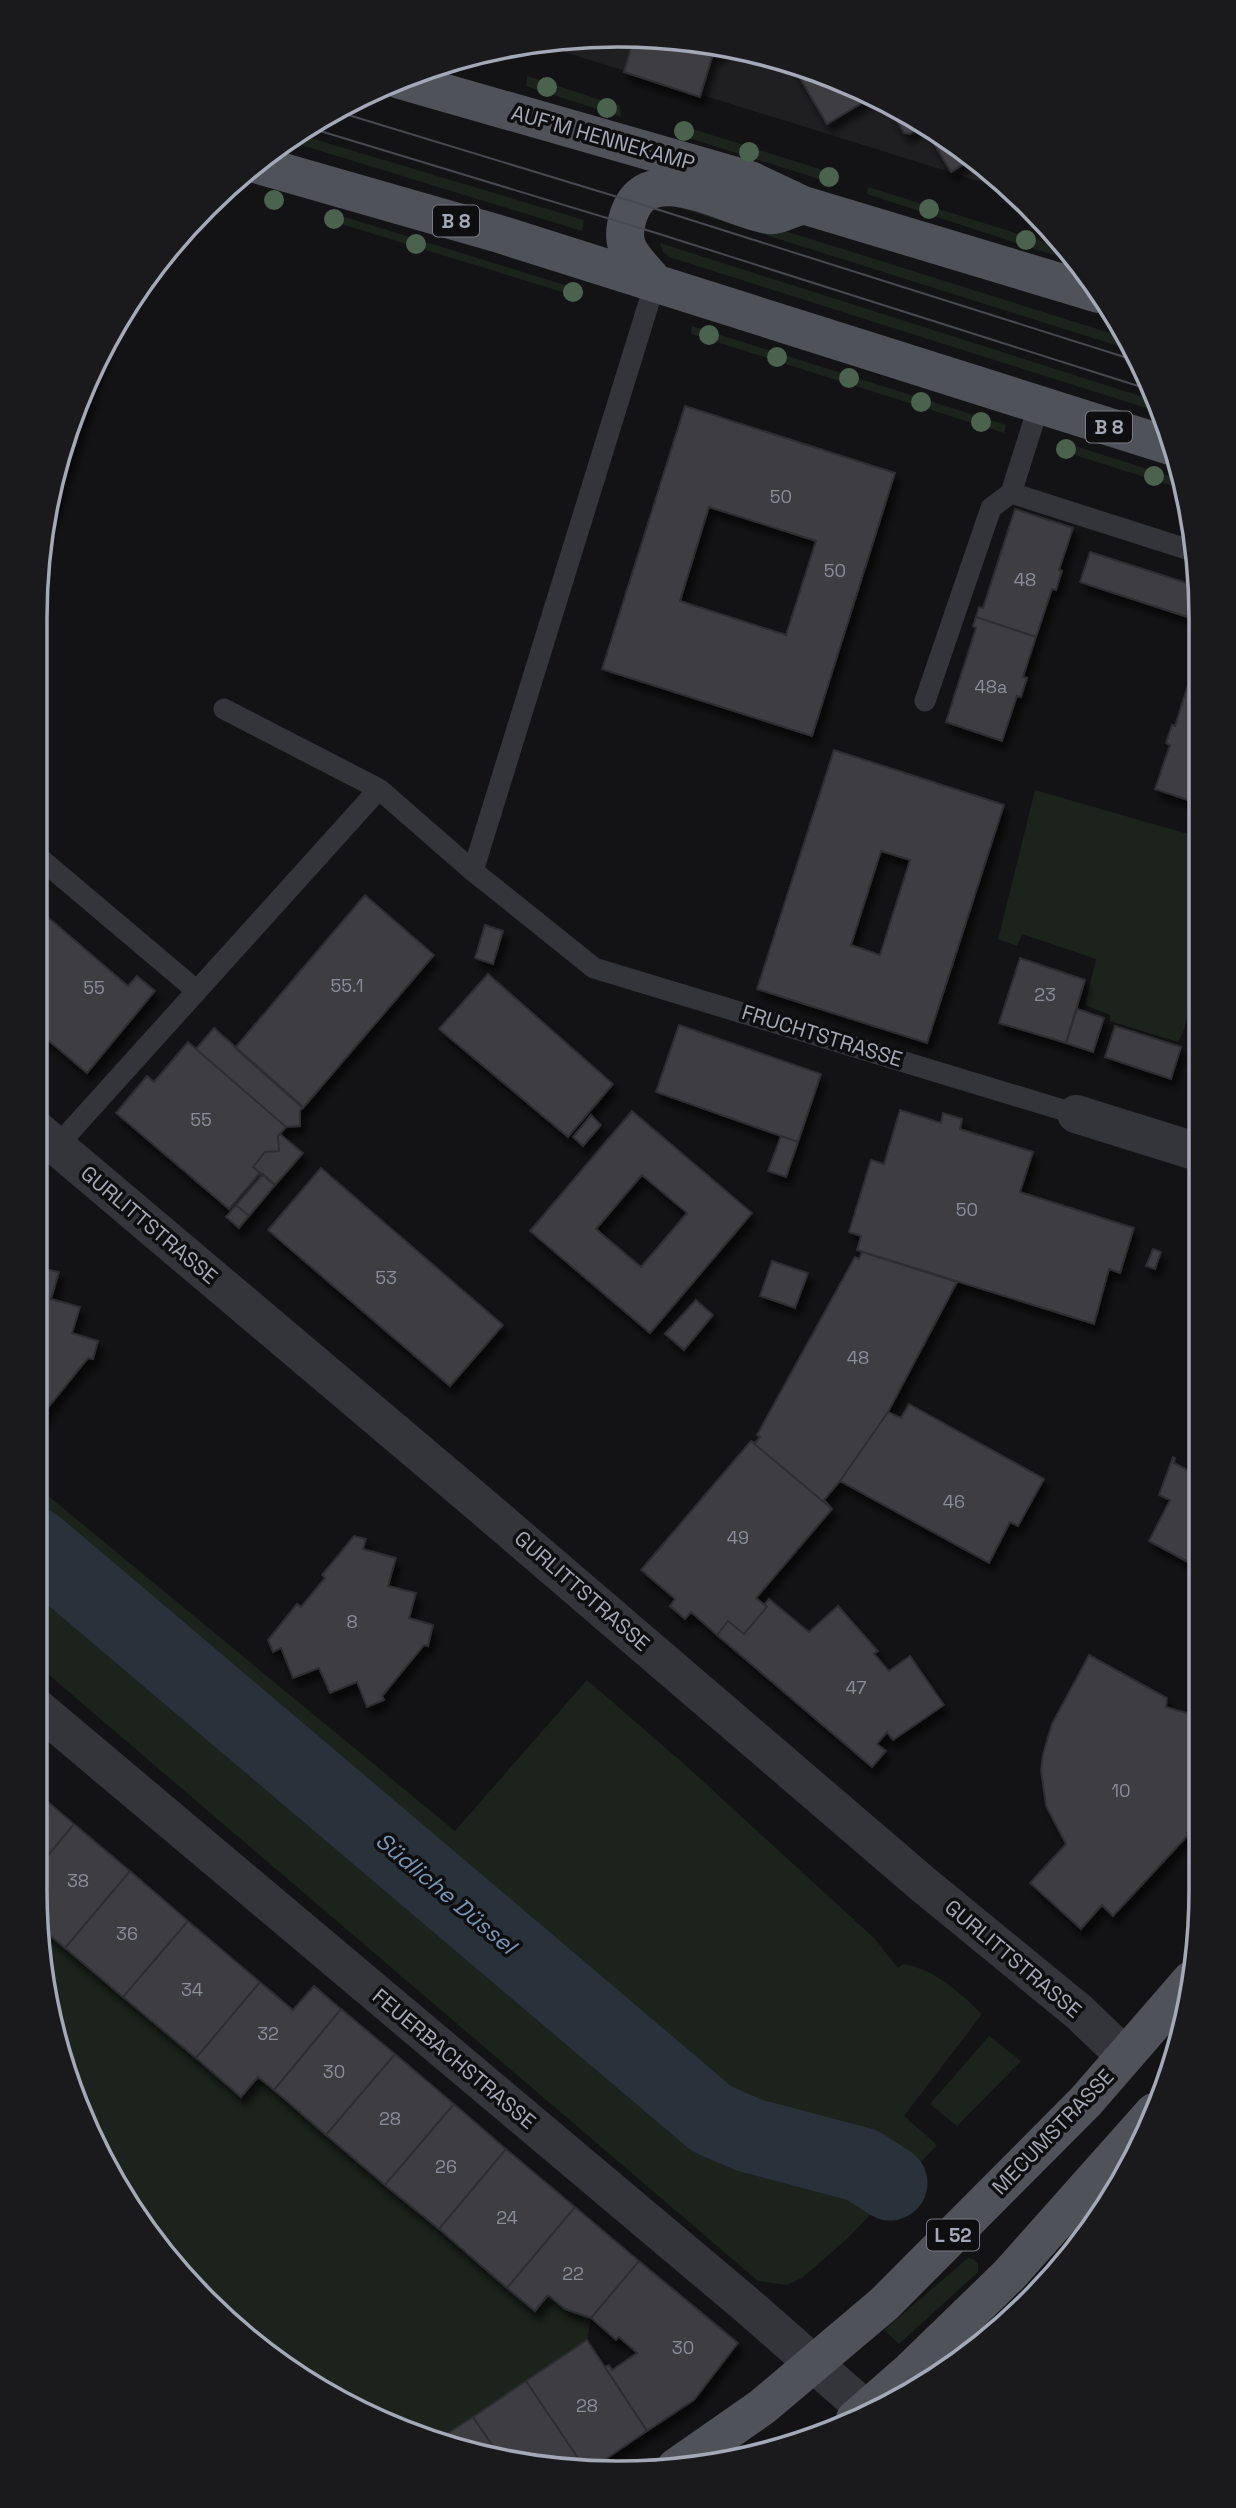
<svg xmlns="http://www.w3.org/2000/svg" width="1236" height="2508" viewBox="0 0 1236 2508" font-family="'Space Grotesk',sans-serif">
<style>
.built{fill:#1f1f22}
.green{fill:#1b231c}
.lines{fill:none;stroke-linecap:round;stroke-linejoin:round}
.river{stroke:#29323a;stroke-width:75}
.building{fill:#3d3e43;stroke:#2d2d31;stroke-width:2;fill-rule:evenodd;filter:url(#shadow)}
.lane{stroke:#34353b;stroke-width:21}
.street{stroke:#34353b;stroke-width:38}
.primary{stroke:#50525a;stroke-width:38}
.tram{stroke:#474950;stroke-width:2}
.tree{fill:#4b624e}
.labels{text-anchor:middle;stroke-width:7;stroke-linejoin:round;paint-order:stroke}
.number-label{font-size:18px;fill:#8a8e9a}
.shield{fill:#0e0e10;stroke:#777a85;stroke-width:2}
.shield-label{font-size:19px;font-weight:bold;fill:#a4a9b7}
.street-label{font-size:21px;fill:#a4a9b7;stroke:#0e0e10}
.water-label{font-size:23px;font-style:italic;fill:#7896b5;stroke:#0e0e10}
.rim{fill:none;stroke:#a4a9b7;stroke-width:3.5}
</style>
<defs>
<filter id="shadow"><feDropShadow dx="4.5" dy="8" stdDeviation="3.5" flood-color="#0009"/></filter>
</defs>
<rect width="100%" height="100%" fill="#131315"/>
<!-- built -->
<path class="built" d="M656,36L769,55L875,95L1002,179L1014,192L532,42L542,40Z"/>
<!-- green -->
<path class="green" d="M527,76L620,106L621,117L526,86Z
M680,125L839,175L835,184L679,135Z
M297,134L584,220L582,231L288,141Z
M868,187L1067,249L1081,264L867,194Z
M693,202L1123,337L1131,350L677,207Z
M329,212L584,291L582,298L325,219Z
M660,243L1159,402L1162,413L669,257L663,252Z
M692,326L1006,425L1004,433L691,334Z
M1059,441L1179,479L1182,489L1056,449Z
M1035,790L1188,834L1197,854V973L1184,1030L1178,1042L1110,1021V1015L1085,1005L1096,959L1022,934L1017,946L998,939Z
M35,1485L455,1831L587,1680L683,1763L874,1938L898,1968L903,1964C936,1970 958,1991 982,2014L904,2116L937,2145L848,2238L802,2278L787,2285L758,2281L35,1663Z
M41,1928L241,2097L258,2077L534,2310L548,2295L565,2309L591,2318L587,2340L436,2441L395,2428L294,2375L156,2245L66,2078Z
M989,2036L1021,2061L957,2126L930,2104Z
M968,2258L973,2259L978,2264V2272L899,2344L884,2330Z"/>
<g class="lines">
<!-- river -->
<path class="river" d="M35,1545L712,2119L749,2135L862,2165L890,2183"/>
</g>
<!-- building -->
<path class="building" d="M656,36L728,48L712,57L700,97L624,72L634,37Z
M791,63L875,95L827,124Z
M886,102L922,126L910,134L904,133Z
M924,127L972,159L951,172Z
M108,340L41,552L55,467L95,361Z
M685,406L895,473L812,736L602,669ZM709,507L816,541L786,635L680,601Z
M1015,509L1073,528L1059,570L1062,571L1056,590L1052,589L1036,637L976,617L979,607L983,608Z
M1090,552L1196,586L1187,617L1080,582Z
M976,617L1036,637L1023,677L1027,678L1021,697L1017,696L1002,741L946,722L976,628L973,626Z
M1188,685L1196,688L1197,803L1155,789L1170,745L1166,743L1172,725L1175,726Z
M834,750L1004,805L927,1043L757,989ZM881,851L910,860L880,955L851,945Z
M365,895L434,955L303,1108L235,1048Z
M36,907L128,986L137,976L155,991L87,1073L36,1030Z
M485,925L503,931L493,964L475,958Z
M1020,958L1085,980L1066,1043L999,1023Z
M488,974L613,1084L568,1137L439,1029Z
M1077,1009L1104,1018L1093,1052L1066,1043Z
M679,1025L821,1074L798,1142L656,1092Z
M1115,1026L1181,1047L1171,1079L1105,1057Z
M214,1028L303,1107L300,1111V1126L286,1127L196,1049Z
M188,1042L286,1127L278,1136L279,1151L265,1152L253,1167L260,1173L229,1209L116,1113L147,1076L154,1082Z
M900,1110L941,1123L943,1113L962,1119L960,1129L1033,1152L1020,1192L1134,1228L1120,1273L1109,1269L1094,1324L857,1250L861,1236L849,1232L871,1160L884,1164Z
M632,1111L752,1213L650,1333L530,1231ZM642,1175L687,1213L641,1267L596,1229Z
M591,1115L601,1125L583,1146L573,1137Z
M280,1134L303,1153L275,1185L253,1167L265,1152L279,1151L278,1136Z
M781,1136L798,1142L786,1177L768,1171Z
M321,1168L503,1325L450,1386L268,1230Z
M263,1174L275,1185L249,1216L236,1205Z
M236,1205L249,1216L239,1228L226,1217Z
M1153,1249L1161,1252L1155,1269L1146,1266Z
M862,1252L957,1282L888,1412L840,1481L824,1500L832,1509L751,1441L755,1443L760,1437L757,1435L855,1257L859,1259Z
M772,1261L808,1273L795,1308L760,1296Z
M36,1267L59,1272L51,1299L80,1307L72,1333L98,1341L93,1359L88,1358L46,1410L48,1413L35,1419Z
M696,1300L713,1315L684,1350L665,1334Z
M909,1404L1044,1479L1018,1526L1010,1522L989,1563L840,1481L888,1412L901,1418Z
M751,1441L832,1509L756,1598L767,1607L744,1634L728,1621L717,1635L691,1612L685,1619L670,1606L675,1599L641,1570Z
M1173,1457L1175,1458L1174,1463L1199,1476V1568L1149,1541L1170,1500L1159,1495Z
M354,1536L366,1539L363,1549L396,1558L388,1586L416,1593L409,1618L433,1625L428,1646L424,1645L382,1696L384,1700L367,1707L357,1682L330,1693L319,1668L293,1678L281,1648L273,1652L268,1640L297,1604L301,1607L325,1578L322,1575Z
M769,1599L809,1632L838,1606L878,1651L874,1654L889,1671L910,1656L944,1705L893,1740L887,1732L877,1744L886,1751L872,1767L717,1635L728,1621L744,1634L767,1607L765,1604Z
M1089,1655L1167,1698L1166,1707L1187,1713L1199,1699V1825L1187,1833L1189,1834L1113,1916L1102,1905L1081,1929L1030,1883L1066,1844L1046,1806L1041,1770L1043,1754L1052,1724Z
M35,1791L74,1824L35,1871Z
M74,1824L130,1871L65,1948L41,1928L35,1890V1871Z
M130,1871L188,1921L123,1997L65,1948Z
M188,1921L260,1982L196,2058L123,1997Z
M260,1982L293,2010L314,1986L341,2009L274,2090L258,2077L241,2097L196,2058Z
M341,2009L395,2054L326,2135L274,2090Z
M395,2054L454,2104L385,2185L326,2135Z
M454,2104L506,2149L439,2229L385,2185Z
M506,2149L575,2207L507,2288L439,2229Z
M575,2207L639,2261L591,2318L565,2309L548,2295L535,2311L507,2288Z
M639,2261L738,2343L694,2400L647,2431L605,2367L609,2365L612,2370L637,2353L619,2337L616,2340L591,2318Z
M587,2340L647,2431L597,2465L582,2464L526,2381Z
M526,2381L582,2464L503,2461L473,2417Z
M473,2417L503,2461L436,2441Z"/>
<g class="lines">
<!-- lane -->
<path class="lane" d="M1039,405L1011,493L1196,552
M925,701L991,508L1011,493
M224,709L379,789L473,871L594,968L1076,1114
M36,855L197,991
M473,871L655,283
M57,1146L379,789"/>
<!-- street -->
<path class="street" d="M1076,1114L1198,1152
M36,1129L475,1500L924,1885L1079,2012L1125,2056
M35,1706L748,2306L871,2414"/>
<!-- primary -->
<path class="primary" d="M400,80L750,180L803,205L1099,294
M255,164L496,233L1170,446
M655,283C634,257 617,249 629,214C650,155 732,211 769,215C777,216 788,210 795,208
M855,2419L911,2370L1009,2275L1154,2112
M676,2467L762,2407L884,2304L1086,2101L1191,1980"/>
<!-- tram -->
<path class="tram" d="M332,110L634,202L1137,361
M307,127L653,232L1154,391"/>
</g>
<!-- trees -->
<g class="tree">
<circle cx="547" cy="87" r="10"/>
<circle cx="607" cy="108" r="10"/>
<circle cx="684" cy="131" r="10"/>
<circle cx="749" cy="152" r="10"/>
<circle cx="829" cy="177" r="10"/>
<circle cx="274" cy="200" r="10"/>
<circle cx="929" cy="209" r="10"/>
<circle cx="334" cy="219" r="10"/>
<circle cx="1026" cy="240" r="10"/>
<circle cx="416" cy="244" r="10"/>
<circle cx="573" cy="292" r="10"/>
<circle cx="709" cy="335" r="10"/>
<circle cx="777" cy="357" r="10"/>
<circle cx="849" cy="378" r="10"/>
<circle cx="921" cy="402" r="10"/>
<circle cx="981" cy="422" r="10"/>
<circle cx="1066" cy="449" r="10"/>
<circle cx="1154" cy="476" r="10"/>
</g>
<g class="labels">
<!-- number labels -->
<g class="number-label">
<text x="781" y="503">50</text>
<text x="835" y="577">50</text>
<text x="1025" y="586">48</text>
<text x="991" y="693">48a</text>
<text x="347" y="992">55.1</text>
<text x="94" y="994">55</text>
<text x="1045" y="1001">23</text>
<text x="201" y="1126">55</text>
<text x="967" y="1216">50</text>
<text x="386" y="1284">53</text>
<text x="858" y="1364">48</text>
<text x="954" y="1508">46</text>
<text x="738" y="1544">49</text>
<text x="352" y="1628">8</text>
<text x="856" y="1694">47</text>
<text x="1121" y="1797">10</text>
<text x="78" y="1887">38</text>
<text x="127" y="1940">36</text>
<text x="192" y="1996">34</text>
<text x="268" y="2040">32</text>
<text x="334" y="2078">30</text>
<text x="390" y="2125">28</text>
<text x="446" y="2173">26</text>
<text x="507" y="2224">24</text>
<text x="573" y="2280">22</text>
<text x="683" y="2354">30</text>
<text x="587" y="2412">28</text>
</g>
<!-- shield labels -->
<g class="shield">
<rect x="433" y="205.5" width="46" height="31" rx="5"/>
<rect x="1086" y="411.5" width="46" height="31" rx="5"/>
<rect x="927" y="2219.5" width="52" height="31" rx="5"/>
</g>
<g class="shield-label">
<text x="456" y="228">B 8</text>
<text x="1109" y="434">B 8</text>
<text x="953" y="2242">L 52</text>
</g>
<!-- street labels -->
<g class="street-label">
<text transform="translate(603 138) rotate(16)" y="7">AUF'M HENNEKAMP</text>
<text transform="translate(822 1036) rotate(17)" y="7">FRUCHTSTRASSE</text>
<text transform="translate(149 1225) rotate(40)" y="7">GURLITTSTRASSE</text>
<text transform="translate(582 1591) rotate(41)" y="7">GURLITTSTRASSE</text>
<text transform="translate(1013 1959) rotate(40)" y="7">GURLITTSTRASSE</text>
<text transform="translate(454 2059) rotate(40)" y="7">FEUERBACHSTRASSE</text>
<text transform="translate(1053 2132) rotate(-46)" y="7">MECUMSTRASSE</text>
</g>
<!-- water labels -->
<g class="water-label">
<text transform="translate(446 1893) rotate(40)" y="8">Südliche Düssel</text>
</g>
</g>
<!-- crop -->
<path d="M0 0H1236V2508H0ZM618 47H618A571 571 0 0 1 1189 618V1890A571 571 0 0 1 618 2461H618A571 571 0 0 1 47 1890V618A571 571 0 0 1 618 47Z" fill="#1a1a1d" fill-rule="evenodd"/>
<path class="rim" d="M618 47H618A571 571 0 0 1 1189 618V1890A571 571 0 0 1 618 2461H618A571 571 0 0 1 47 1890V618A571 571 0 0 1 618 47Z"/>
</svg>
